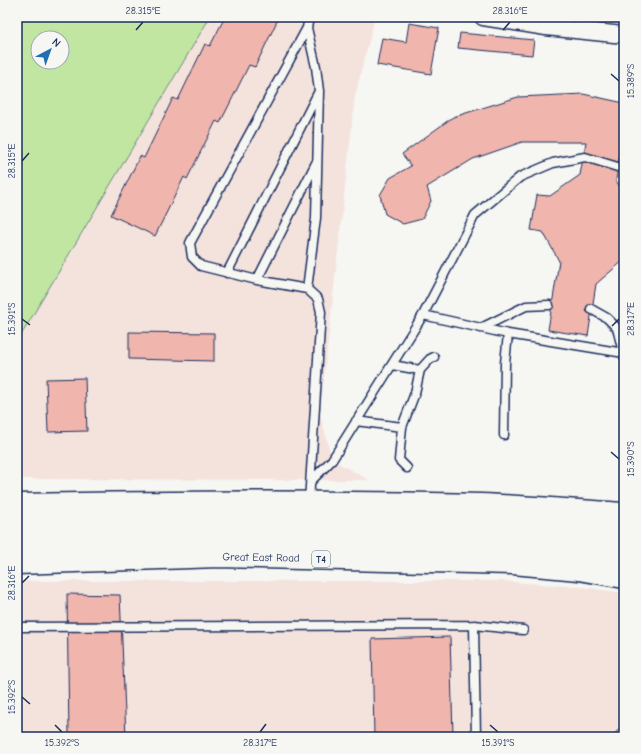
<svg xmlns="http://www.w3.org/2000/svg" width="641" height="754" viewBox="0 0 641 754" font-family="'Comic Neue',sans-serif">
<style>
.built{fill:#f4e2dd}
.green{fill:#c1e6a1;stroke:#6e8a80;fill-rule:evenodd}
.building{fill:#f0b5ad;stroke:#1b2f5e}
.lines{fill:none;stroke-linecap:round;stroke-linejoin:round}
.service-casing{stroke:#1b2f5e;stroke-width:11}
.minor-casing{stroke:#1b2f5e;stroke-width:19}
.primary-casing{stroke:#1b2f5e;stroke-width:25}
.service{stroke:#f6f6f2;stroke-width:8}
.minor{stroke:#f6f6f2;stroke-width:16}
.primary{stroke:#f6f6f2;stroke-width:22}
.ticks{fill:none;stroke:#1b2f5e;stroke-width:1.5}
.labels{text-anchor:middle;stroke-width:3;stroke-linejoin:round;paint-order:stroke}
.shield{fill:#f6f6f2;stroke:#5d6b8a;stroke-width:1}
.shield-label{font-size:10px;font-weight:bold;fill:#1b2f5e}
.street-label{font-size:11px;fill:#1b2f5e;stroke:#f6f6f2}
.neatline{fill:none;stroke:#1b2f5e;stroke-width:1.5}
.ticks-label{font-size:10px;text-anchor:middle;fill:#1b2f5e}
</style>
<rect width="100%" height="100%" fill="#f6f6f2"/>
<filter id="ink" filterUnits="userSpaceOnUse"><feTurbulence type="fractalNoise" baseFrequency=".025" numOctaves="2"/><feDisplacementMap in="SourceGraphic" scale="8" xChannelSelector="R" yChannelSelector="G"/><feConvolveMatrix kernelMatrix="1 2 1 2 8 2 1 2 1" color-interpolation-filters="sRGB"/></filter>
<g filter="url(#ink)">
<!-- built -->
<path class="built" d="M210,17H375L355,96L320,414L332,460L369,480L17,479V342Z
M17,581H499L581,587L624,593V737H17Z"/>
<!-- green -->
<path class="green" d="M17,17H210L17,342ZM38,38H62V62H38Z"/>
<!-- building -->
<path class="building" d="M225,17H279L255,67L249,65L220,123L216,121L187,179L184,177L155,236L111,215L140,156L144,158L173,98L178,100L205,44L210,46Z
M409,23L439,28L431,74L377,65L382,38L406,42Z
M460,33L534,40L532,55L458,48Z
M583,94L624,103V148L621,146L616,180L624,195V260L596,284L588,336L548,330L559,261L543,232L531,230L537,195L550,196L580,175L586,142H522L473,159L427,187L431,201L422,219L403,224L385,214L380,195L390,178L411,166L402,154L453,117L518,97Z
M129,332L214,333V361L129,359Z
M85,378L87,431L48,432L46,379Z
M67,594L120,595L126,737H69Z
M450,637L453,735L374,737L372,639Z
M624,726V737H612L619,729Z"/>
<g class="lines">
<!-- service casing -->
<g class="service-casing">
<path id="service" d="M309,17L307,28L316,67L319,91L316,218L307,289L318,299L321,312L309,502
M227,273L318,93
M257,280L316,163
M307,289L257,280L201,266L192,257L190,243L307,28
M591,309L607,318L617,328L624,356
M423,315L475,215L520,177L553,163L585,157L624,169
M481,328L526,306L549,305
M392,365L420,370
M356,421L402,427
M504,435L505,363L508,334
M407,468L399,460L402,427L415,393L420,370L430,359L434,357
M311,481L332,460L423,315L508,334L624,353
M474,625L476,737
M17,627L474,625L523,630"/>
</g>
<!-- minor casing -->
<g class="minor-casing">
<path id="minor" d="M483,17L546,27L624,35"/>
</g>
<!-- primary casing -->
<g class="primary-casing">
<path id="primary" d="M17,505C172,502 326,501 481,505C529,507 576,511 624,514
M17,522L237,519L480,524L624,536
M17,543L167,538H235L479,544L582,552L624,557
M17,563L218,556L513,563L579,569L624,577"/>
</g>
<!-- service -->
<use href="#service" class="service"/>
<!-- minor -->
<use href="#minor" class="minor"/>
<!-- primary -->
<use href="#primary" class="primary"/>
</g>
</g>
<!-- ticks -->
<path class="ticks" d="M136,30L143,22M503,30L510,22M611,74L619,81M22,161L29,153M22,319L30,325M612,326L619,319M611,452L619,459M22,583L29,576M22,697L30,704M55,725L62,732M490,725L498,732M260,732L266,724"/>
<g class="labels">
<!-- shield labels -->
<rect class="shield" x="312" y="551" width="18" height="16" rx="3"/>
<g class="shield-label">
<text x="321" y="563">T4</text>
</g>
<!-- street labels -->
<g class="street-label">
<text transform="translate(261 557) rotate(1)" y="4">Great East Road</text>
</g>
</g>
<!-- margin -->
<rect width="641" height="754" fill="none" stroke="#f6f6f2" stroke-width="44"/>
<!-- north arrow -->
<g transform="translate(50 50) rotate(41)"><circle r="19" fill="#f6f6f2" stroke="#9ea6b7"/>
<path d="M0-3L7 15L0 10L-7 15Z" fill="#1f6fb2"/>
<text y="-6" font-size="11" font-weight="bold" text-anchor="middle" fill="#1b2f5e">N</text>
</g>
<rect x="22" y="22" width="597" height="710" class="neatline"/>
<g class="ticks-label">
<text x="143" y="14">28.315°E</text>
<text x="510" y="14">28.316°E</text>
<text transform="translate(630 81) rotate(-90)" y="4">15.389°S</text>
<text transform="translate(11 161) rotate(-90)" y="4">28.315°E</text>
<text transform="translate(11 319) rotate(-90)" y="4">15.391°S</text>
<text transform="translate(630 319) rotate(-90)" y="4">28.317°E</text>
<text transform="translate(630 459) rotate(-90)" y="4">15.390°S</text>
<text transform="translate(11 583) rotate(-90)" y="4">28.316°E</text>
<text transform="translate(11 697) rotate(-90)" y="4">15.392°S</text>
<text x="62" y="746">15.392°S</text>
<text x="260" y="746">28.317°E</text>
<text x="498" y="746">15.391°S</text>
</g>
</svg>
